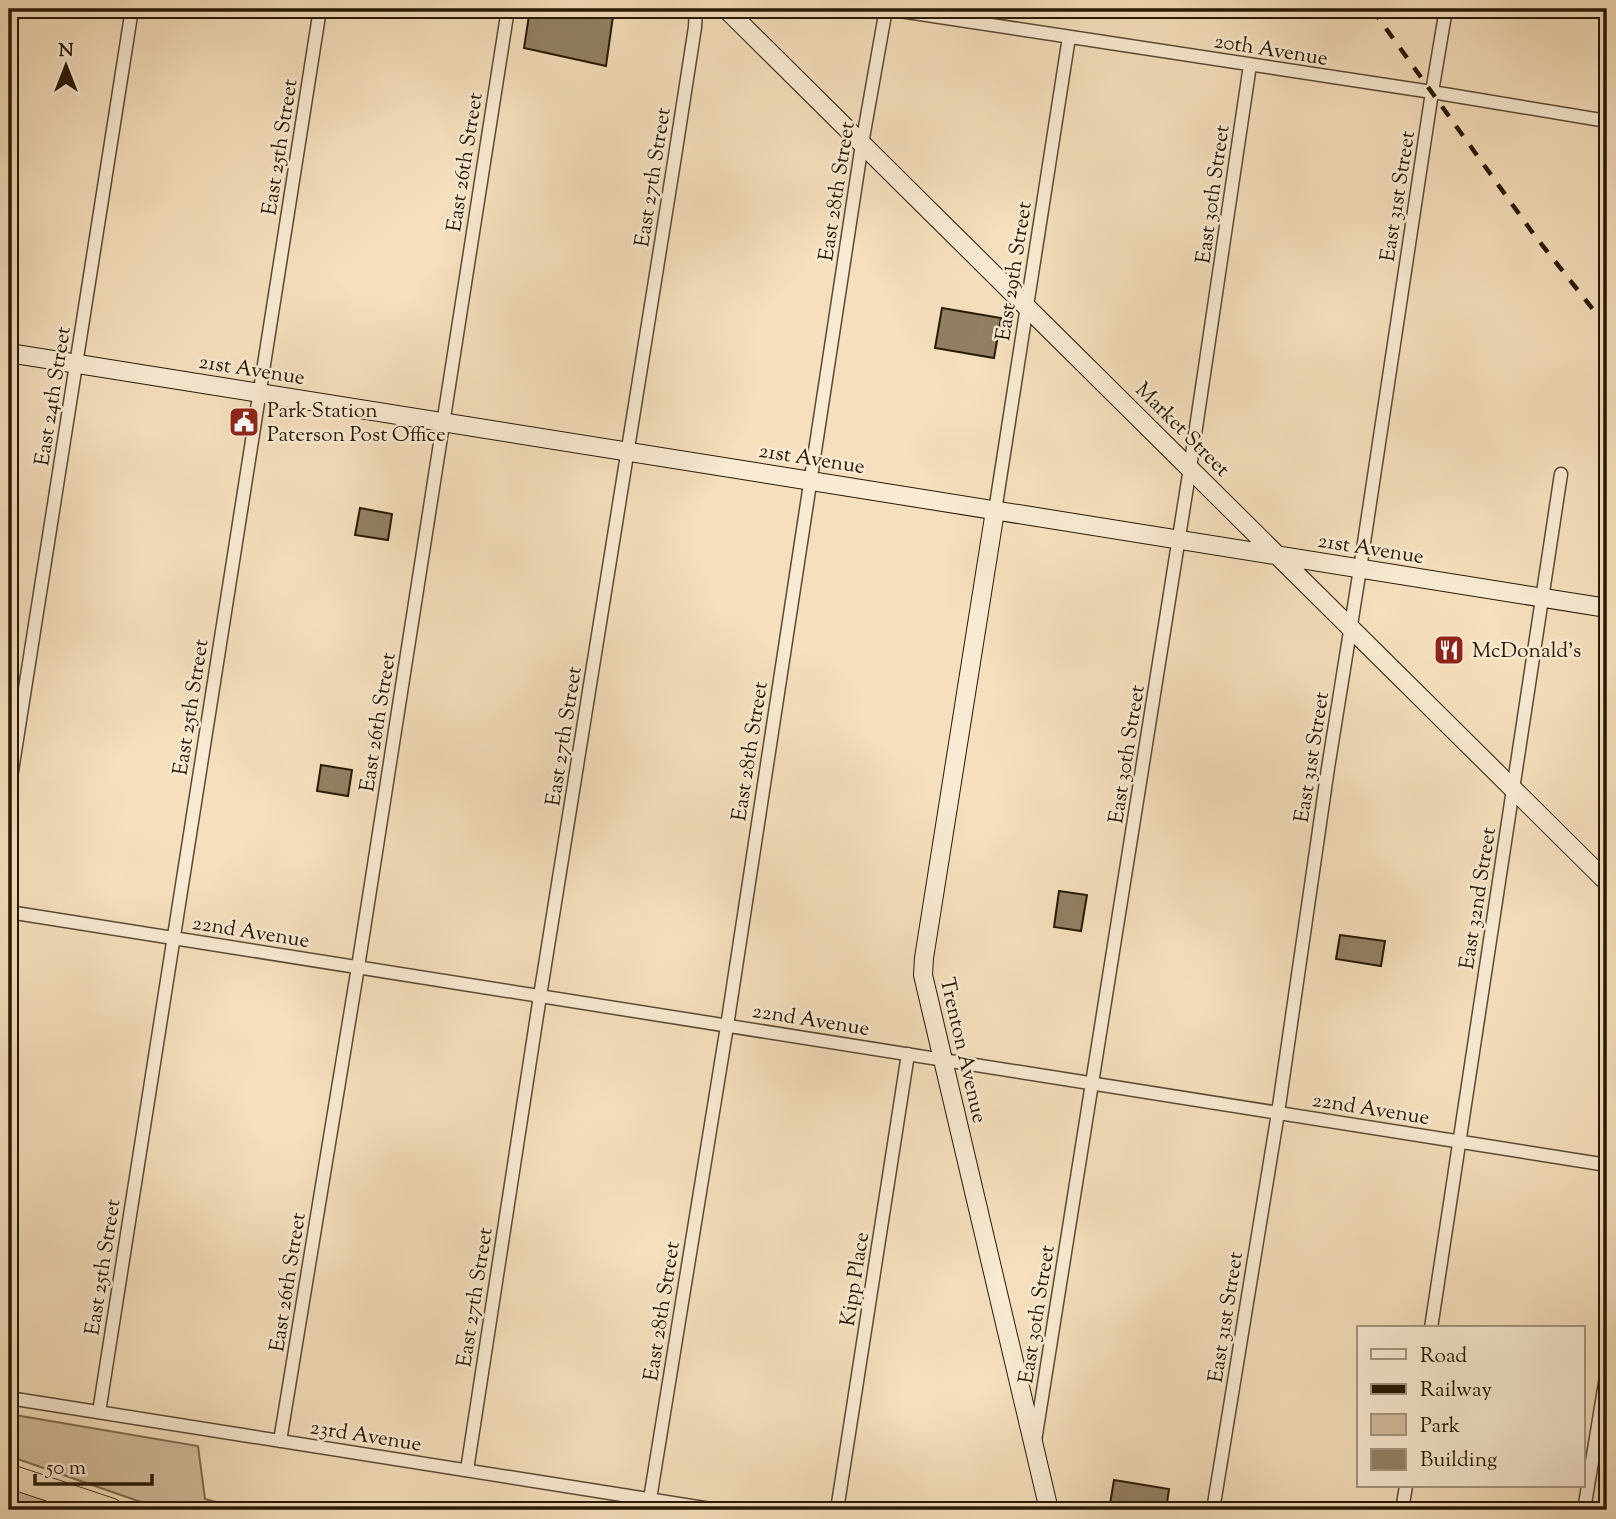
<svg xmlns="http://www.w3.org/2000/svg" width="1616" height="1519" viewBox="0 0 1616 1519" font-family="'Sorts Mill Goudy',serif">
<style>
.green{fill:#d2bd9d;stroke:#7c6b51;stroke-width:2}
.building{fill:#928064;stroke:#271905;stroke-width:2}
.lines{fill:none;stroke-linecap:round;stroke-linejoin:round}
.street-casing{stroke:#5a4a33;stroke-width:15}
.secondary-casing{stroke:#271905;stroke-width:20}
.highway-casing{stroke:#271905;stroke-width:25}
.street{stroke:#f8ead3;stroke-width:12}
.secondary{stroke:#f8ead3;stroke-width:18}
.highway{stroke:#f5dfbc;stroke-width:23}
.rail{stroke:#271905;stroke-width:4.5;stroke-dasharray:12 12;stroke-linecap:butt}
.labels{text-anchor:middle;stroke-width:5;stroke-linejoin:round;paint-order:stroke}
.street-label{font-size:21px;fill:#271905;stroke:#f8ead3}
.poi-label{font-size:21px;fill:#271905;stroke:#f8ead3;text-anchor:start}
</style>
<rect width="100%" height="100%" fill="#f5dfbc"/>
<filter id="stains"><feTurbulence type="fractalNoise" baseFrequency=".00286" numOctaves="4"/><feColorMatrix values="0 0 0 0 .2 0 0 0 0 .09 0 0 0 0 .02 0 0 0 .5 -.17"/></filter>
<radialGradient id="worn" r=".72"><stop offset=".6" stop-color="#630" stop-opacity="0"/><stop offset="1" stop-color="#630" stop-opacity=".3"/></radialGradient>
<!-- green -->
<path class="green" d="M9,1414L198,1446L205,1499L247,1510H171L138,1501L9,1456Z
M9,1481L96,1510H21L9,1508Z"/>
<!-- building -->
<path class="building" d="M530,9H614L606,66L524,48Z
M942,308L1001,318L994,358L935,348Z
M360,508L392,514L388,540L355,535Z
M321,765L352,770L348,796L317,791Z
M1059,891L1087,895L1081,931L1054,927Z
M1340,935L1385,941L1381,966L1336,959Z
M1114,1480L1169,1489L1166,1510H1109Z"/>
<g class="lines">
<!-- street casing -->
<g class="street-casing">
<path id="street" d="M887,9L1432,92L1607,121
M995,511L1069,37
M9,790L132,9
M9,912L1607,1165
M1431,1328L1561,474
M9,1398L717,1510
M99,1412L320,9
M280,1441L358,967L508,9
M1035,1441L1190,468L1250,65
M467,1470L540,996L675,156L695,27L696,9
M650,1499L727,1026L862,144L886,9
M837,1510L908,1054
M1213,1510L1278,1113L1328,768L1360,569L1432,92L1446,9
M1402,1510L1406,1486
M1584,1510L1607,1371"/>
</g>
<!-- secondary casing -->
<g class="secondary-casing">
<path id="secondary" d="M726,9L1607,882
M9,353L1607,608
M995,511L924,958L923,975L1049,1510"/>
</g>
<!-- highway casing -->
<g class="highway-casing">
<path id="highway" d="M9,1476L111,1510"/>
</g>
<!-- street -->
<use href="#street" class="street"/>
<!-- secondary -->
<use href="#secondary" class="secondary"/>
<!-- highway -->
<use href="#highway" class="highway"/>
<!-- rail -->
<path class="rail" d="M1372,9L1535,236L1607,327"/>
</g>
<!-- icons -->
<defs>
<g id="civic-square" transform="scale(1.575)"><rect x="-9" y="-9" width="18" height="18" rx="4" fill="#8f2418" stroke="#f8ead3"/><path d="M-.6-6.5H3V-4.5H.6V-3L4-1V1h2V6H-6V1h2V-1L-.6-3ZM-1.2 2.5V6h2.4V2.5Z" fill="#fff"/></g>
<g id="restaurant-square" transform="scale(1.575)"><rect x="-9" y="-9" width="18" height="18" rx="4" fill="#8f2418" stroke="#f8ead3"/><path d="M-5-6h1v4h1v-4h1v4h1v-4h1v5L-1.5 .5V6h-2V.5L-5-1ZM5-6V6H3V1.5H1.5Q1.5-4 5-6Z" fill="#fff"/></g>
</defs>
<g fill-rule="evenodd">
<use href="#civic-square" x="244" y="422"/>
<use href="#restaurant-square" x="1449" y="650"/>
</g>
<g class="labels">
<!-- street labels -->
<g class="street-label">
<text transform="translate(1271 49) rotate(9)" y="7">20th Avenue</text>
<text transform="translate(279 147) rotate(-81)" y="7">East 25th Street</text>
<text transform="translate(464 162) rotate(-81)" y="7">East 26th Street</text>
<text transform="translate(652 177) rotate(-81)" y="7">East 27th Street</text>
<text transform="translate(836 191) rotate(-81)" y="7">East 28th Street</text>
<text transform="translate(1212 194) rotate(-82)" y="7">East 30th Street</text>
<text transform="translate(1397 196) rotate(-81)" y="7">East 31st Street</text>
<text transform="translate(1013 271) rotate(-81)" y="7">East 29th Street</text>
<text transform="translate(252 369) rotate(9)" y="7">21st Avenue</text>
<text transform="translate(52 396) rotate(-81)" y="7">East 24th Street</text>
<text transform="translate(1183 429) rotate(45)" y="7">Market Street</text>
<text transform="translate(812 458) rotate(9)" y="7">21st Avenue</text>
<text transform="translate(1371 548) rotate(9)" y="7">21st Avenue</text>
<text transform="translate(190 707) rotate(-81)" y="7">East 25th Street</text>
<text transform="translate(377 722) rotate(-81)" y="7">East 26th Street</text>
<text transform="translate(563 736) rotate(-81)" y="7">East 27th Street</text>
<text transform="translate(749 751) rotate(-81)" y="7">East 28th Street</text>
<text transform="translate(1126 754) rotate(-81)" y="7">East 30th Street</text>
<text transform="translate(1311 757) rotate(-81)" y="7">East 31st Street</text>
<text transform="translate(1477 898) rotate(-81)" y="7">East 32nd Street</text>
<text transform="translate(251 931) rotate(9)" y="7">22nd Avenue</text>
<text transform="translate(811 1019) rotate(9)" y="7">22nd Avenue</text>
<text transform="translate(964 1050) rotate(77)" y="7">Trenton Avenue</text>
<text transform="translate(1371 1108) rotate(9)" y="7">22nd Avenue</text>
<text transform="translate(102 1267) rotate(-81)" y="7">East 25th Street</text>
<text transform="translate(854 1279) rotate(-81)" y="7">Kipp Place</text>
<text transform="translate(287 1282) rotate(-81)" y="7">East 26th Street</text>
<text transform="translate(474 1297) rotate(-81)" y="7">East 27th Street</text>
<text transform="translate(661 1311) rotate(-81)" y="7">East 28th Street</text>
<text transform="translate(1036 1314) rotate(-81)" y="7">East 30th Street</text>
<text transform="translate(1225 1317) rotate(-81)" y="7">East 31st Street</text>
<text transform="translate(366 1435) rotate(9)" y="7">23rd Avenue</text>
</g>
<!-- poi labels -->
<g class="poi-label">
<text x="267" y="417">Park Station<tspan x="267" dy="24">Paterson Post Office</tspan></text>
<text x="1472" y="657">McDonald's</text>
</g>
</g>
<!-- margin -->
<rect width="1616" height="1519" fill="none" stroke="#f5dfbc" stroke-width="35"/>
<rect x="10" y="10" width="1595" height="1498" fill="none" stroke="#271905" stroke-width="3.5"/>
<rect x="18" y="18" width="1581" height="1484" fill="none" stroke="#271905" stroke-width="2"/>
<!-- legend -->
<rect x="1357" y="1326" width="228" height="161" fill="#f8ead3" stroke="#a49681" stroke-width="2"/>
<rect x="1371" y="1349" width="35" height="10" fill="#f8ead3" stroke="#a49681" stroke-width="2"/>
<text x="1420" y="1362" font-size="21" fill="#271905">Road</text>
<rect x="1371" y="1384" width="35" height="10" fill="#271905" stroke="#a49681" stroke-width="2"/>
<text x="1420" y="1396" font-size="21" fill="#271905">Railway</text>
<rect x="1371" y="1414" width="35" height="21" fill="#d2bd9d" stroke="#a49681" stroke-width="2"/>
<text x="1420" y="1432" font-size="21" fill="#271905">Park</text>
<rect x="1371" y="1449" width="35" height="21" fill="#928064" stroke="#a49681" stroke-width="2"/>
<text x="1420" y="1466" font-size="21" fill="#271905">Building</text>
<!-- north arrow -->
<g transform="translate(66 66)" stroke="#f8ead3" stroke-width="5" paint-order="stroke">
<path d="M0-5L12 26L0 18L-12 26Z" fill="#271905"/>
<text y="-10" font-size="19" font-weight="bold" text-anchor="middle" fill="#271905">N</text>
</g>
<!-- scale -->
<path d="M35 1474v10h117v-10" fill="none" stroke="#271905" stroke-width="3.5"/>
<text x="46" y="1474" font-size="21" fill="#271905" stroke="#f8ead3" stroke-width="5" paint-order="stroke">50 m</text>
<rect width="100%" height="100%" filter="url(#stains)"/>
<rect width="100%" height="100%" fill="url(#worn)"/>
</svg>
